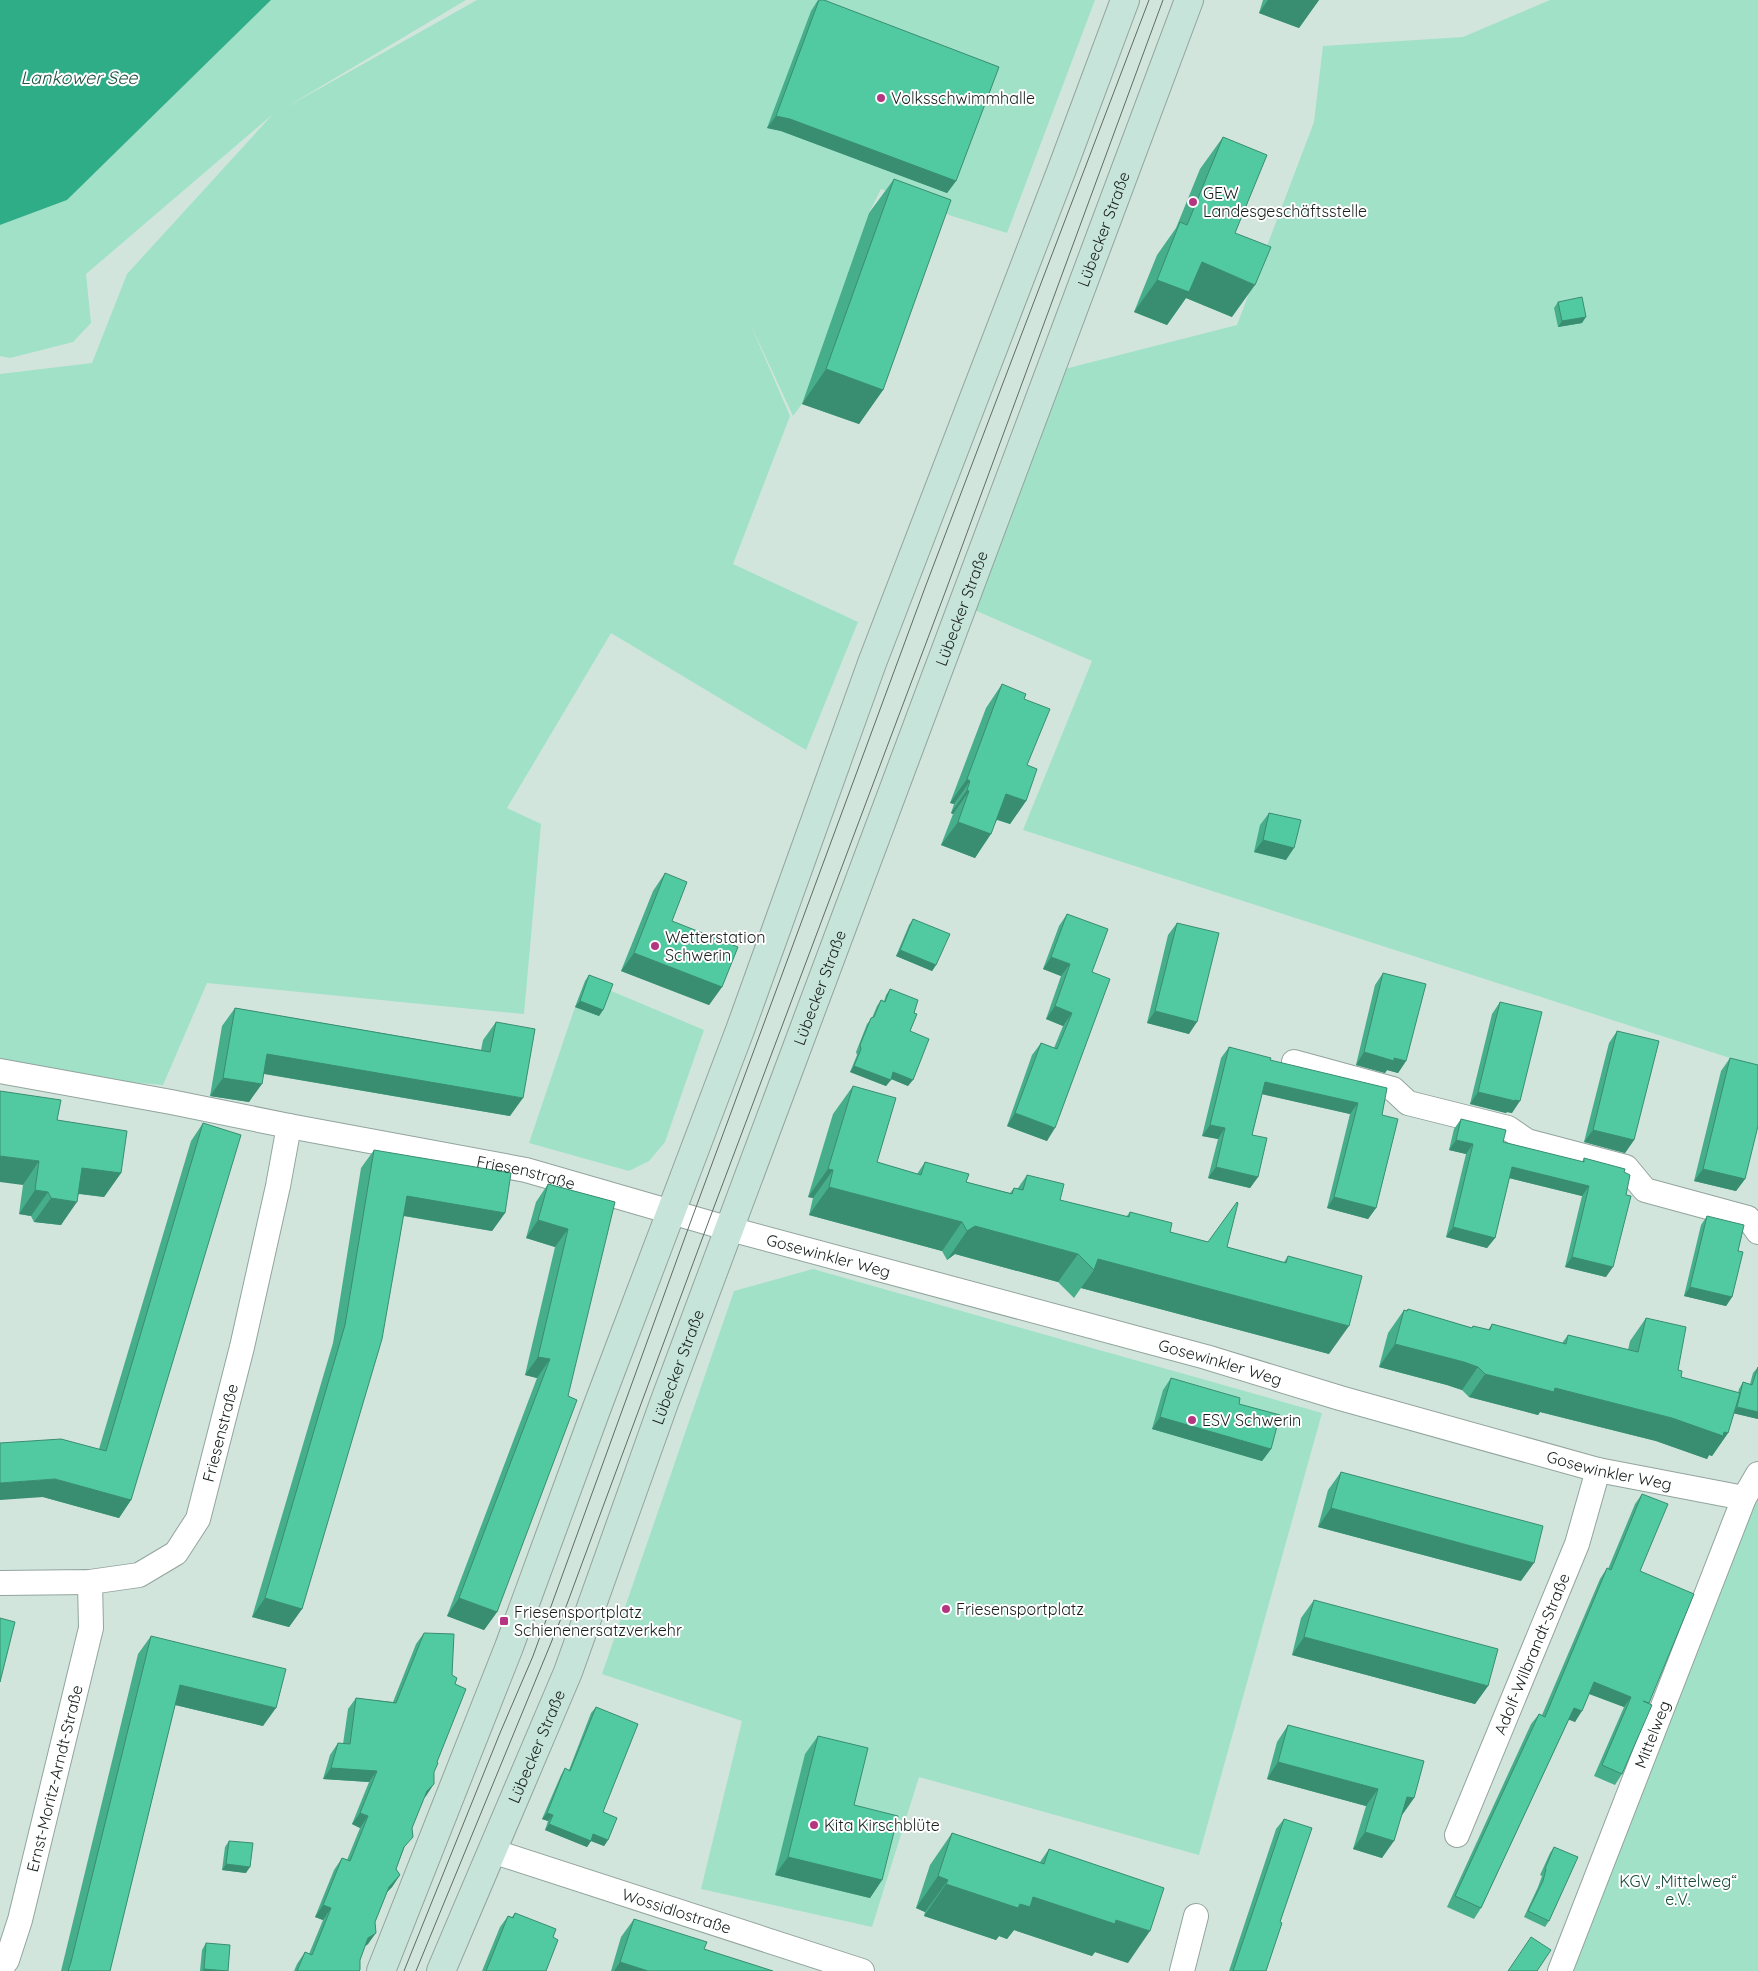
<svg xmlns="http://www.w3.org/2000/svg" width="1758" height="1971" viewBox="0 0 1758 1971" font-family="Quicksand,sans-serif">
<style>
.green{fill:#a0e1c8}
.water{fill:#2ead87}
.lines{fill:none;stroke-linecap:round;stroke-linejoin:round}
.street-casing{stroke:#92a49d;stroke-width:26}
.secondary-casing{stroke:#92a49d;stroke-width:30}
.street{stroke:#fff;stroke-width:24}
.secondary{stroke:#c6e4da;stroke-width:28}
.tram{stroke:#606c67;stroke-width:1}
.wall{fill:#46ae8b}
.shaded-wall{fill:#398d71}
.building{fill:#51caa2;stroke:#398d71}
.poi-dot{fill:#b43580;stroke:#fff;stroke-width:2}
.labels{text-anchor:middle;stroke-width:4;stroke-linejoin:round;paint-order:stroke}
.poi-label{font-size:16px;fill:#171e1b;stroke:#fff;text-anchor:start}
.street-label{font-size:16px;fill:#171e1b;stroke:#fff}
.park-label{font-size:16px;fill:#184b3a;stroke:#fff}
.water-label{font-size:18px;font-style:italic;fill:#225443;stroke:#fff}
</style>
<rect width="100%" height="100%" fill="#d2e5dd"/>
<!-- green -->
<path class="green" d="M271,0H466L283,109L477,0H1095L1007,233L952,216L881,189L869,213L802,404L793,416L749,321L790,416L733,564L858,622L806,750L611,633L507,808L541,824L524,1014L207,983L163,1085L0,1071V374L92,363L127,274L273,114L86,274L91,323L73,342L10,358L0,356V225L67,200Z
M1550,0H1758V1067L1023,830L1092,661L963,605L1049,373L1237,325L1314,122L1323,46L1463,37Z
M609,990L704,1030L665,1142L649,1161L629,1171L529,1143L575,1007Z
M813,1269L1322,1413L1199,1855L919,1777L872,1927L701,1889L742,1721L602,1674L734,1291Z
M1758,1474V1971H1560Z"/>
<!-- water -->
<path class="water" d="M0,0H271L67,200L0,225Z"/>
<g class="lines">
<!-- street casing -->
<g class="street-casing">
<g id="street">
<path d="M1294,1062L1393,1089L1408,1103L1508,1128L1527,1141L1626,1167L1645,1190L1748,1218L1758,1232"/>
<path d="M0,1071L171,1102L289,1126"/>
<path id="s1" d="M0,1583L90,1582L139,1575L176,1553L198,1519L242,1347L278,1186L289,1126L526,1170L730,1229L1206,1357L1340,1398L1598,1470L1744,1498"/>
<path id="s2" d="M1457,1835L1577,1544L1598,1470"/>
<path id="s3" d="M492,1851L862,1971"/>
<path id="s4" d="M0,1970L7,1960L20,1920L91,1628L90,1582"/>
<path d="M1182,1971L1196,1916"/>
<path id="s5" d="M1560,1971L1744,1498L1758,1474"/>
</g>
</g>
<!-- secondary casing -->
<g class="secondary-casing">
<g id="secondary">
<path d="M381,1971L509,1647L596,1410L740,1030L872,663L1062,169L1125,0"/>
<path id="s6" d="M441,1971L568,1672L664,1403L1189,0"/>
</g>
</g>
<!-- street -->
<use href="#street" class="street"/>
<!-- secondary -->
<use href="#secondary" class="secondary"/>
<!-- tram -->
<path class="tram" d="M404,1971L500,1733L533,1656L692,1218L926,585L1149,0
M416,1971L567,1604L708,1223L946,590L1163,0"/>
</g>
<!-- wall -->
<path class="wall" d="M818,0L956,181L947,193L781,131L767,128L811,11Z
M1263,0H1319L1299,28L1259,13Z
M1223,137L1235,233L1232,317L1186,298L1167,325L1134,312L1157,255L1176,228L1200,169Z
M894,179L883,390L859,424L802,404L869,213Z
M1558,302L1582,323L1558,327L1554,308Z
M1002,684L1024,699L1027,765L1026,801L1010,824L997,820L975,858L941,845L953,814L951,813L954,804L950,803L986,708Z
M1269,813L1286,860L1254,852L1260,825Z
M665,873L672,921L722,987L709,1005L621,971L653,891Z
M1067,914L1092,972L1047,1141L1007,1126L1032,1055L1041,1043L1054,1048L1063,1026L1046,1019L1061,976L1043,969L1059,926Z
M913,919L936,965L932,971L896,956L909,925Z
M1177,923L1189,1034L1147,1023L1168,935Z
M1383,973L1406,1061L1398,1073L1387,1070L1385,1073L1356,1065L1375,985Z
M589,975L603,1010L599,1016L575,1007L585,981Z
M890,989L914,1013L910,1031L908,1086L891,1079L886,1086L850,1072L857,1055L856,1052L867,1024L872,1018L877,1006L881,1000L884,1001L886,995Z
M1500,1002L1512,1113L1507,1112L1506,1113L1470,1104L1492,1014Z
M235,1008L481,1050L483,1040L496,1022L510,1116L264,1074L249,1102L210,1096L222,1026Z
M1617,1031L1634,1140L1625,1153L1584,1142L1609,1043Z
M1229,1047L1270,1060L1382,1115L1376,1208L1368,1219L1327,1208L1350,1114L1262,1094L1252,1135L1258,1177L1250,1188L1208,1178L1218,1139L1202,1136L1221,1058Z
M1730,1058L1745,1179L1736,1191L1694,1181L1721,1071Z
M853,1086L877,1162L917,1174L925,1162L966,1182L1010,1193L1014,1188H1018L1027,1175L1060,1200L1126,1217L1130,1212L1170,1232L1284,1262L1288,1256L1329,1354L1081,1288L1074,1298L1058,1282L955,1254L947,1260L942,1251L809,1215L813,1198L808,1197L833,1114Z
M1461,1119L1503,1142L1582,1162L1584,1158L1606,1277L1565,1267L1582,1196L1509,1178L1495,1238L1487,1248L1446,1237L1466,1154L1449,1150L1454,1129Z
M57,1120L121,1173L104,1197L79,1194L61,1225L34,1222L31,1216L19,1214L23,1185Z
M203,1123L131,1500L119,1518L43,1497L99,1449L191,1141Z
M374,1150L505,1213L492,1231L403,1216L302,1609L289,1627L252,1617L333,1343L361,1168Z
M548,1184L615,1202L497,1612L484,1630L447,1616L537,1378L525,1375L555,1247L526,1238L536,1202Z
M1707,1216L1738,1251L1732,1297L1726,1306L1684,1296L1701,1225Z
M1408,1309L1472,1328L1473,1326L1488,1330L1492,1324L1562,1343L1568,1335L1628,1350L1630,1341L1646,1318L1678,1370L1681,1377L1738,1393L1739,1389L1743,1382L1750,1384L1753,1373L1758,1367V1419L1734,1413L1728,1433L1712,1456L1709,1455L1707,1459L1656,1441L1540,1412L1538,1415L1469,1397L1462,1390L1447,1385L1379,1367L1388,1333L1404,1310H1407Z
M1171,1378L1239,1404L1271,1449L1262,1461L1152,1429L1163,1390Z
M1341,1472L1521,1581L1318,1527L1328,1490Z
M1642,1494L1640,1571L1649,1703L1622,1774L1615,1785L1594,1776L1624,1707L1589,1694L1575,1722L1569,1719L1481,1908L1474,1919L1447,1907L1531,1724L1539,1714L1542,1715L1600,1579L1607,1568L1608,1569L1635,1504Z
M1314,1600L1488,1686L1475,1704L1292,1655L1301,1618Z
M424,1633L452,1675L455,1684L434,1772L426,1796L424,1797L396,1869L400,1875L392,1887L387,1892L375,1922L368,1944L365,1946L360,1960L359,1971H294L297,1964L305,1952L309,1954L323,1920L315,1917L334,1870L342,1858L347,1860L360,1828L352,1824L369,1782L323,1779L330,1755L338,1743L343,1744L348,1709L356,1698L393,1702L416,1644Z
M151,1636L263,1726L175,1705L110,1971H61L138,1654Z
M596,1707L603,1812L608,1840L604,1846L591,1841L587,1847L545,1830L548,1821L542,1819L561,1775L565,1768L569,1770L591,1713Z
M1288,1725L1414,1798L1402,1815L1382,1858L1353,1849L1366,1806L1267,1779L1277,1742Z
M818,1736L854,1805L882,1880L870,1898L775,1875L805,1754Z
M1284,1819L1280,1922L1266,1971H1229L1276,1829Z
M952,1833L1040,1862L1049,1849L1128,1963L1095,1952L1092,1956L1014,1930L1007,1939L999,1936L996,1940L924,1916L925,1912L916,1908L930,1865Z
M229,1841L246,1873L222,1870L225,1847Z
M1554,1847L1549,1921L1545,1927L1524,1917L1538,1887L1542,1876L1540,1875L1550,1853Z
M515,1913L553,1937L546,1971H482L500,1927L508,1916L512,1917Z
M634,1919L704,1949L773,1971H611L621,1937Z
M206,1943L228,1971H200L202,1950Z"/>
<!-- shaded-wall -->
<path class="shaded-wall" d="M1268,0H1319L1299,28L1259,13Z
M776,116L790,119L956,181L947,193L781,131L767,128Z
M1202,262L1255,285L1232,317L1186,298L1167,325L1134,312L1157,280Z
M1586,317L1582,323L1558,327L1562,321Z
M826,369L883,390L859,424L802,404Z
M967,779L970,781L954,804L950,803Z
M967,790L969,791L953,814L951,813Z
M1006,794L1026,801L1010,824L990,817Z
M958,822L991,834L975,858L941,845Z
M1263,840L1294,848L1286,860L1254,852Z
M900,950L936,965L932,971L896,956Z
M634,953L722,987L709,1005L621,971Z
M1051,957L1070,964L1061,976L1043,969Z
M580,1001L603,1010L599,1016L575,1007Z
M1055,1006L1072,1013L1063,1026L1046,1019Z
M1155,1011L1197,1022L1189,1034L1147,1023Z
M1364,1052L1394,1058L1406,1061L1398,1073L1387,1070L1385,1073L1356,1065Z
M267,1054L523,1098L510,1116L254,1072Z
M854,1066L891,1080L886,1086L850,1072Z
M893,1072L913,1080L908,1086L889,1078Z
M223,1078L262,1084L249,1102L210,1096Z
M1265,1082L1358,1103L1350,1114L1257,1093Z
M1478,1092L1520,1101L1512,1113L1507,1112L1506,1113L1470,1104Z
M1015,1113L1055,1128L1047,1141L1007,1126Z
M1210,1125L1225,1128L1218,1139L1202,1136Z
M1593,1130L1634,1140L1625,1153L1584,1142Z
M1456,1140L1473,1144L1466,1154L1449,1150Z
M0,1156L39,1161L23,1185L0,1182Z
M1216,1167L1258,1177L1250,1188L1208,1178Z
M1512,1167L1589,1186L1582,1196L1505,1177Z
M82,1168L121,1173L104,1197L66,1192Z
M828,1169L833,1170L813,1198L808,1197Z
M1703,1169L1745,1179L1736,1191L1694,1181Z
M829,1187L962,1222L942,1251L809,1215Z
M35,1190L48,1192L31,1216L19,1214Z
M407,1196L505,1213L492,1231L394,1214Z
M1334,1197L1376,1208L1368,1219L1327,1208Z
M51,1198L77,1202L61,1225L34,1222Z
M538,1220L568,1229L555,1247L526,1238Z
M975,1226L1078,1254L1058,1282L955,1254L947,1260L967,1231Z
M1453,1227L1495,1238L1487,1248L1446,1237Z
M1572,1257L1613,1267L1606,1277L1565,1267Z
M1098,1259L1349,1326L1329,1354L1081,1288L1094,1270Z
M1690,1287L1732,1297L1726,1306L1684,1296Z
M1395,1344L1464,1362L1478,1367L1462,1390L1447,1385L1379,1367Z
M538,1357L550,1359L537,1378L525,1375Z
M1485,1374L1555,1388L1728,1433L1712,1456L1709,1455L1707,1459L1656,1441L1540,1412L1538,1415L1469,1397Z
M1737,1407L1758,1412V1419L1732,1413Z
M1160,1417L1271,1449L1262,1461L1152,1429Z
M55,1479L131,1500L119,1518L43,1497L0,1500V1483Z
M1331,1508L1534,1563L1521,1581L1318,1527Z
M265,1598L302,1609L289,1627L252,1617Z
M459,1598L497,1612L484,1630L447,1616Z
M1304,1637L1488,1686L1475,1704L1292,1655Z
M1594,1682L1631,1697L1624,1707L1587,1693Z
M180,1685L276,1708L263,1726L167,1703Z
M1574,1708L1582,1711L1575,1722L1567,1719Z
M1278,1762L1378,1789L1366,1806L1267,1779Z
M331,1768L377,1771L369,1782L323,1779Z
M434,1784L426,1796L419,1802L427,1791Z
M1407,1797L1414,1798L1402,1815L1395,1814Z
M360,1813L368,1816L360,1828L352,1824Z
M547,1813L553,1815L548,1821L542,1819Z
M549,1824L593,1834L608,1840L604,1846L591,1841L587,1847L545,1830Z
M1365,1832L1394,1841L1382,1858L1353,1849Z
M788,1857L882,1880L870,1898L775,1875Z
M226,1864L250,1867L246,1873L222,1870Z
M400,1875L392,1887L381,1898L389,1887Z
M938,1876L948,1880L925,1912L916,1908Z
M946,1884L1020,1904L1033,1897L1116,1920L1150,1931L1128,1963L1095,1952L1092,1956L1014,1930L1007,1939L999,1936L996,1940L924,1916Z
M323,1905L331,1908L323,1920L315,1917Z
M376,1933L368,1944L360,1950L368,1938Z
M620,1962L648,1971H614Z
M204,1969L227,1971H203Z"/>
<!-- building -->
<path class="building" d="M819,0H824L999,67L956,181L790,119L776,116Z
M1223,137L1267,155L1235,233L1271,247L1255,285L1202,262L1189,292L1157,280L1180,222L1187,225Z
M894,179L951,200L883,390L826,369Z
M1582,297L1586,317L1562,321L1558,302Z
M1002,684L1026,694L1024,699L1050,709L1027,765L1037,769L1026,801L1006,794L991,834L958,822L969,791L967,790L970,781L967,779Z
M1269,813L1301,820L1294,848L1263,840Z
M665,873L687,882L672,921L738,947L722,987L634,953Z
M1067,914L1108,929L1092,972L1110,979L1055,1128L1015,1113L1041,1043L1057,1049L1072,1013L1055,1006L1070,964L1051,957Z
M913,919L950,934L936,965L900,950Z
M1177,923L1219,933L1197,1022L1155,1011Z
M1383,973L1426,984L1406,1061L1394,1058V1061L1364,1052Z
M589,975L613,984L603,1010L580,1001Z
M890,989L918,1000L914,1013L917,1014L910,1031L929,1039L913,1080L893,1072L891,1080L854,1066L861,1049L860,1045L871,1018L874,1017L881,1000L885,1002Z
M1500,1002L1542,1012L1520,1101L1515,1100V1101L1478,1092Z
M235,1008L490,1052L496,1022L535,1029L523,1098L267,1054L262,1084L223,1078Z
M1617,1031L1659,1041L1634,1140L1593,1130Z
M1229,1047L1271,1058L1270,1060L1387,1088L1382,1115L1398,1119L1376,1208L1334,1197L1358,1103L1265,1082L1252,1135L1267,1138L1258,1177L1216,1167L1225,1128L1210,1125Z
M1730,1058L1758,1065V1126L1745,1179L1703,1169Z
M853,1086L896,1098L877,1162L921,1175L925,1162L969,1174L966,1182L1012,1194L1014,1188L1023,1190L1027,1175L1064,1184L1060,1200L1129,1217L1130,1212L1172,1223L1170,1232L1208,1242L1237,1202L1238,1203L1227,1247L1286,1263L1288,1256L1362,1276L1349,1326L1098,1259L1094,1270L1078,1254L975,1226L967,1231L962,1222L829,1187L833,1170L828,1169Z
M0,1091L61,1100L57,1120L127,1131L121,1173L82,1168L77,1202L51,1198L48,1192L35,1190L39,1161L0,1156Z
M1461,1119L1506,1130L1503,1142L1584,1162V1158L1625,1169L1624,1172L1630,1175L1626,1195L1631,1196L1613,1267L1572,1257L1589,1186L1512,1167L1495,1238L1453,1227L1473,1144L1456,1140Z
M203,1123L241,1135L131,1500L55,1479L0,1483V1443L61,1439L106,1451Z
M374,1150L511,1173L505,1213L407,1196L382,1339L302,1609L265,1598L345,1325Z
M548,1184L615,1202L568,1396L577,1400L497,1612L459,1598L550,1359L538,1357L568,1229L538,1220Z
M1707,1216L1744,1225L1738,1251L1743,1252L1732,1297L1690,1287Z
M1408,1309L1472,1328L1473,1326L1490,1330L1492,1324L1566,1344L1568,1335L1638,1352L1646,1318L1686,1327L1678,1370L1682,1371L1681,1377L1740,1393L1728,1433L1724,1432L1723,1436L1672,1418L1555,1388L1554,1392L1485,1374L1478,1367L1464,1362L1395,1344L1404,1310L1407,1311Z
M1758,1367V1412L1737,1407L1743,1382L1752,1385Z
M1171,1378L1240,1398L1239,1404L1280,1415L1271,1449L1160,1417Z
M1341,1472L1543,1526L1534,1563L1331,1508Z
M1642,1494L1668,1504L1640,1571L1694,1594L1649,1703L1643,1701L1652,1705L1622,1774L1602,1765L1631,1697L1594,1682L1582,1711L1574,1708L1481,1908L1455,1896L1539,1714L1545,1717L1607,1568L1611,1570Z
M1314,1600L1498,1649L1488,1686L1304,1637Z
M0,1618L15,1622L0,1682Z
M424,1633L454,1634L452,1675L457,1678L455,1684L466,1689L437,1762L438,1763L434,1772V1784L427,1791L412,1828L413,1837L404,1847L396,1869L400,1875L389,1887L375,1922L376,1933L368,1938L360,1960V1970L359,1971H297L305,1952L312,1955L331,1908L323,1905L342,1858L350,1861L368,1816L360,1813L377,1771L331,1768L338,1743L350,1744L356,1698L396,1703Z
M151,1636L286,1669L276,1708L180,1685L110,1971H68L71,1962Z
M596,1707L638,1724L603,1812L617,1818L608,1840L593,1834L591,1841L549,1824L553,1815L547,1813L565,1768L570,1771Z
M1288,1725L1424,1761L1414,1798L1407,1797L1394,1841L1365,1832L1378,1789L1278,1762Z
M818,1736L868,1748L854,1805L898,1816L882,1880L788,1857Z
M1284,1819L1312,1828L1280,1922L1282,1923L1266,1971H1233Z
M952,1833L1044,1864L1049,1849L1164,1888L1150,1931L1116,1920L1115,1924L1033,1897L1030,1907L1020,1904L1018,1908L946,1884L948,1880L938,1876Z
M229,1841L253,1843L250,1867L226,1864Z
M1554,1847L1578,1857L1549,1921L1528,1911L1543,1881L1546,1869H1545Z
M515,1913L556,1929L553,1937L558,1940L546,1971H486L508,1916L513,1918Z
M634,1919L707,1942L704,1949L773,1971H648L620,1962Z
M1531,1937L1551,1950L1537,1971H1508Z
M206,1943L230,1945L228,1971L204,1969Z"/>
<!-- markers -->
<g class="poi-dot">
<circle cx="881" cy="98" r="5"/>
<circle cx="1193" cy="202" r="5"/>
<circle cx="655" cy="946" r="5"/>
<circle cx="1192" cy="1420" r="5"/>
<circle cx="946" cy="1609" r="5"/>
<rect x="499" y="1616" width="10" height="10" rx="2.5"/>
<circle cx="814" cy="1825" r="5"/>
</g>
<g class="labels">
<!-- poi labels -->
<g class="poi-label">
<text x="891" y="104">Volksschwimmhalle</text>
<text x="1203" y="199">GEW<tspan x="1203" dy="18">Landesgeschäftsstelle</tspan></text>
<text x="665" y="943">Wetterstation<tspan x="665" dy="18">Schwerin</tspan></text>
<text x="1202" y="1426">ESV Schwerin</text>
<text x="956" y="1615">Friesensportplatz</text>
<text x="514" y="1618">Friesensportplatz<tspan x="514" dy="18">Schienenersatzverkehr</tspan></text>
<text x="824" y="1831">Kita Kirschblüte</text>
</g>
<!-- street labels -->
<g class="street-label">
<text dy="6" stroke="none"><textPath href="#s6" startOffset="1864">Lübecker Straße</textPath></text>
<text dy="6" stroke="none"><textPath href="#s6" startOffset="1459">Lübecker Straße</textPath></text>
<text dy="6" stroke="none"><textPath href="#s6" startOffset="1054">Lübecker Straße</textPath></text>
<text dy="6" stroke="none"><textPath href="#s1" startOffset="868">Friesenstraße</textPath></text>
<text dy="6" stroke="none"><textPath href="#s1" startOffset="1182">Gosewinkler Weg</textPath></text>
<text dy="6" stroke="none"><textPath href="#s1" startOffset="1588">Gosewinkler Weg</textPath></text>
<text dy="6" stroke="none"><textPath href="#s6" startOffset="649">Lübecker Straße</textPath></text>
<text dy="6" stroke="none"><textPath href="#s1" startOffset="312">Friesenstraße</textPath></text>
<text dy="6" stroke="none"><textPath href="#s1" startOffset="1992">Gosewinkler Weg</textPath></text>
<text dy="6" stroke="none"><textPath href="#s2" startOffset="196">Adolf-Wilbrandt-Straße</textPath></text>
<text dy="6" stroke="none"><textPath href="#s5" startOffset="254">Mittelweg</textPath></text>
<text dy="6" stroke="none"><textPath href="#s6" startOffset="244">Lübecker Straße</textPath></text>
<text dy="6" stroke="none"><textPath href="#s4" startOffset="200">Ernst-Moritz-Arndt-Straße</textPath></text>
<text dy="6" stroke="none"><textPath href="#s3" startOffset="194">Wossidlostraße</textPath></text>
</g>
<!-- park labels -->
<g class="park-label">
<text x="1678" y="1887">KGV „Mittelweg“<tspan x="1678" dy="18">e.V.</tspan></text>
</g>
<!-- water labels -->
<g class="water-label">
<text x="79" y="84">Lankower See</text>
</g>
</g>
</svg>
